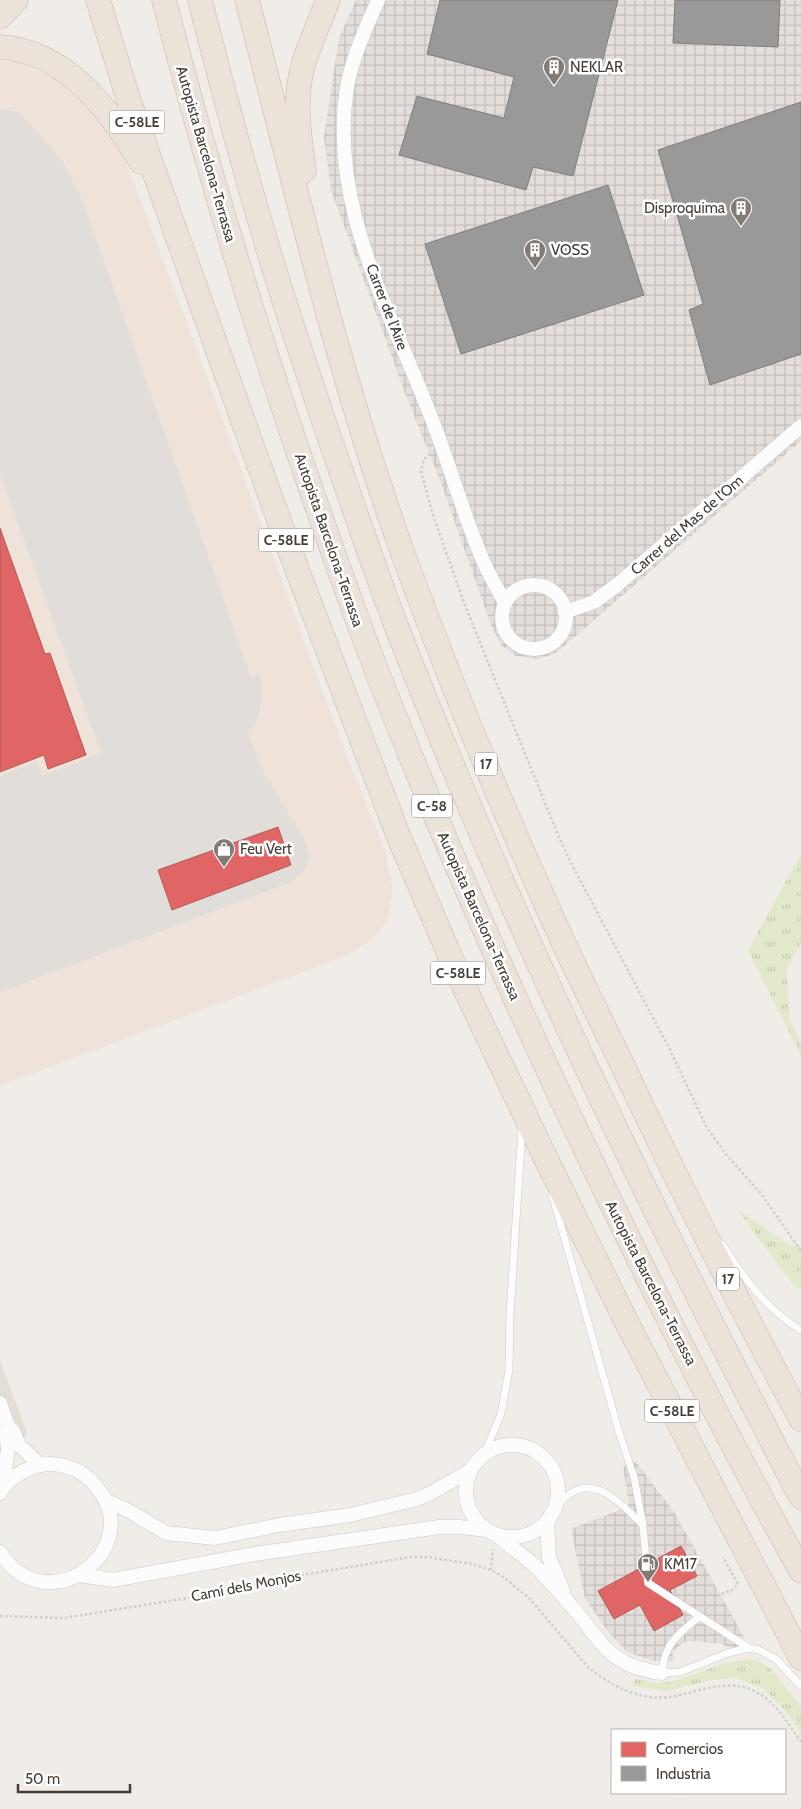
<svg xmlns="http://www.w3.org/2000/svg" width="801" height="1809" viewBox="0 0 801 1809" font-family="Cabin,sans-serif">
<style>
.residential{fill:#e3ded6}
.commercial{fill:#efe3d9}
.industrial{fill:url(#industrial-grid)}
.grass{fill:url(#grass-tufts)}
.parking{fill:#e1deda}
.shops{fill:#e06666;stroke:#b25a57}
.industry{fill:#999;stroke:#807d7b}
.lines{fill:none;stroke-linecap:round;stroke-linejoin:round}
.service-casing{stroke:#ccc9c5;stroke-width:8}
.minor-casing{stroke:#ccc9c5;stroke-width:15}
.motorway-casing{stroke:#c7b6a5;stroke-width:25}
.path{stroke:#d0cdca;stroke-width:2.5;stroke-dasharray:2.5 2.5;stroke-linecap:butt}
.service{stroke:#fdfcfc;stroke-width:7}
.minor{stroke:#fdfcfc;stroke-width:14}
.motorway{stroke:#ebe2d9;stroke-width:24}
.labels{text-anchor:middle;stroke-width:5;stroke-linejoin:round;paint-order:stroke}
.shield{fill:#fff;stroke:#7d7772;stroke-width:1}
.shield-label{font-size:14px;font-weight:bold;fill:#453d35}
.poi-label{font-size:15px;fill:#453d35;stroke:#fff;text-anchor:start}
.street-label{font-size:15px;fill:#453d35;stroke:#fff}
</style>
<defs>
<pattern id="industrial-grid" width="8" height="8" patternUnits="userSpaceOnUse" patternTransform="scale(1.25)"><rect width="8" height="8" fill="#e3deda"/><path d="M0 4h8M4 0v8" fill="none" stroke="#c4bfbc"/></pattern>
<pattern id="grass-tufts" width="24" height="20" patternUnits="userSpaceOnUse" patternTransform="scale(1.25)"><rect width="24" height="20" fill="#e2e9ca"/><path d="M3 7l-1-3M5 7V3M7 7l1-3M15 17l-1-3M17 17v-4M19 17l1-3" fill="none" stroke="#c3c9ae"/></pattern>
</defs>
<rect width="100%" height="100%" fill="#f0ede9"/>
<!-- residential -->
<path class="residential" d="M0,1360L27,1433L0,1472Z"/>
<!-- commercial -->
<path class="commercial" d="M17,61L57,80L101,120L124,157L189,328L341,741L386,853L393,891L387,922L369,942L344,957L0,1086V62Z"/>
<!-- industrial -->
<path class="industrial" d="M356,0H801V441L556,653L538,659L516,656L501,645L491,625L440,480L405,393L331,190L324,137L339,38Z
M636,1462L674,1512L744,1637L734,1650L722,1644L695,1641L684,1642L672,1652L674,1662L654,1661L627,1652L606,1629L585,1598L571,1529L615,1512L629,1504L623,1467Z"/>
<!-- grass -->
<path class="grass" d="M801,854V944L786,969L790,1020L801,1044V1056L748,950Z
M736,1208L790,1246H801V1289L795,1287Z
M749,1659L760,1662L771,1669L792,1695L801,1708V1733L783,1708L764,1689L735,1678L706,1681L668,1691L633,1686L635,1679L661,1683L675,1681L721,1664Z"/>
<!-- parking -->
<path class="parking" d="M0,109L18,112L45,140L66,167L82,199L251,677L259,673L263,687L259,716L249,735L261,767L306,842L309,855L305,870L292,882L0,992V776L37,761L42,776L101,753L0,474Z"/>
<!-- shops -->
<path class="shops" d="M0,528L45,654L50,653L86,755L48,769L44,755L0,772Z
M278,827L291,865L172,910L158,870Z
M681,1546L697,1576L670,1590L683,1615L654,1631L640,1605L614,1619L598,1591Z"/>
<!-- industry -->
<path class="industry" d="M440,0H618L573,176L533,167L526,190L399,155L417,96L504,118L514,77L427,54Z
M675,0H780L778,47L673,43Z
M801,102V354L710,385L689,310L703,304L658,150Z
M608,185L644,295L461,354L425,244Z"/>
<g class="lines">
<!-- service casing -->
<g class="service-casing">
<path id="service" d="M552,1194L619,1432L634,1477L643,1525L648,1583L749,1648
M722,1244C743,1277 767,1310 801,1330
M484,1454L501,1414L509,1370L510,1314L522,1128
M555,1509C587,1466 615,1498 643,1525
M699,1617C678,1634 664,1644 662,1673L680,1672L728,1653L749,1648L759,1650L776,1659L801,1686"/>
</g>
<!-- minor casing -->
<g class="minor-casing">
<path id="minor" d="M378,0C367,26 354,53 348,82C326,200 390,310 431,417C450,465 463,515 484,563C490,576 498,590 505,603
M502 617a32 32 0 1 1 64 0a32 32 0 1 1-64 0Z
M565,612L594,602L617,585L801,426
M0,1403L8,1426L13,1431L19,1445L40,1465
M466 1491a46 46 0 1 1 92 0a46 46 0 1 1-92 0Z
M2,1488L8,1449L6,1431L8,1426
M0,1493C9,1476 32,1464 51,1464C68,1465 83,1471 94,1484C151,1546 48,1627 0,1552
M105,1500L129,1511L166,1533L215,1538L279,1525L350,1515L417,1499L431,1493L471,1470
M547,1522L549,1558L563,1590
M498,1536C510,1546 522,1555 534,1565C546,1576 557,1590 568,1602C602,1639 605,1666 662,1673
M79,1575L113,1580L255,1554L439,1527H460L487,1530"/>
</g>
<!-- motorway casing -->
<g class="motorway-casing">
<path id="motorway" d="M98,0L128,98L223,365L290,551L398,835L456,970L547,1161L626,1321L801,1658
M164,0C219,215 286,427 363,635C385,694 409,752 433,810C486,936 542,1060 602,1184C665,1314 730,1444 801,1571
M200,0C220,79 241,158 264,235C281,295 302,354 321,413C346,485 370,557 397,628C513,926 653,1214 801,1497
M247,0C296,188 339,379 406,562C451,684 501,805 555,924C579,978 606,1030 631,1083C685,1196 741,1309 801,1419
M0,17L16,0
M0,47C66,51 110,110 141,162
M304,171C299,135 293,97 304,62C311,41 320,21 328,0"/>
</g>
<!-- path -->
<path class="path" d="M430,454L424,459L421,471L432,512L464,603L558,835L570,861L669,1048L706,1126L724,1152L762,1195L801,1251
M491,1570L493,1549
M717,1596L734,1589L738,1584L723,1557
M0,1616L64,1618L200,1596L302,1575L411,1557H427L473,1564L491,1570L505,1578L530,1599L587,1666C609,1685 639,1701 670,1697C700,1692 729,1676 758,1693C777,1704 789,1725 801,1742"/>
<!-- service -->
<use href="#service" class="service"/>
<!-- minor -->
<use href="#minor" class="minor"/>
<!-- motorway -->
<use href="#motorway" class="motorway"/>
</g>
<!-- icons -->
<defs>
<g id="building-pin" transform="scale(1.125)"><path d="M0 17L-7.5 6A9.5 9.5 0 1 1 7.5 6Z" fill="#817b74" stroke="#fff"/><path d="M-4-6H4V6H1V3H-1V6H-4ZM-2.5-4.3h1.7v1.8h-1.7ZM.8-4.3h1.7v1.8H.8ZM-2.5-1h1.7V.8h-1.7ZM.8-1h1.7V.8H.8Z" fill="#fff"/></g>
<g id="shop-pin" transform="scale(1.125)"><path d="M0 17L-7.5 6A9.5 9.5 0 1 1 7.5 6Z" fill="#817b74" stroke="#fff"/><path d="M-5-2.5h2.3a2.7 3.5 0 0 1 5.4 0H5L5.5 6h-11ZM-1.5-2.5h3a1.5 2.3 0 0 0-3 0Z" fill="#fff"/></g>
<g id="fuel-pin" transform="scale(1.125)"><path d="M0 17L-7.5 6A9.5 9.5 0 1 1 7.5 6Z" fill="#817b74" stroke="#fff"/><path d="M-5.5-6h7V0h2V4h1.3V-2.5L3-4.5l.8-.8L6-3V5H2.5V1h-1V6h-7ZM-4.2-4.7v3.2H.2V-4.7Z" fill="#fff"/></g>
</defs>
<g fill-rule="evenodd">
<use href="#building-pin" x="554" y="67"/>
<use href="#building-pin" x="741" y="208"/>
<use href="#building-pin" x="535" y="250"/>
<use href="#shop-pin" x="224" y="849"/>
<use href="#fuel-pin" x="648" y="1564"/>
</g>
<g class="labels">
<!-- shield labels -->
<g class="shield">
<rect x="109.5" y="110.5" width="55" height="23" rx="4"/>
<rect x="258.5" y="528.5" width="55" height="23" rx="4"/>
<rect x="475" y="752.5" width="22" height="23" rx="4"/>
<rect x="412" y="794.5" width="40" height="23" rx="4"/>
<rect x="430.5" y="961.5" width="55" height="23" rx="4"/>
<rect x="717" y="1267.5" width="22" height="23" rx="4"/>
<rect x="644.5" y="1399.5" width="55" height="23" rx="4"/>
</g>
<g class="shield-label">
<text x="137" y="127">C-58LE</text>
<text x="286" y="545">C-58LE</text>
<text x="486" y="769">17</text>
<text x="432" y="811">C-58</text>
<text x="458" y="978">C-58LE</text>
<text x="728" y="1284">17</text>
<text x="672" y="1416">C-58LE</text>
</g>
<!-- poi labels -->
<g class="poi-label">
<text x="570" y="72">NEKLAR</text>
<text x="725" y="213" text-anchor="end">Disproquima</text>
<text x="551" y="255">VOSS</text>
<text x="240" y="854">Feu Vert</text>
<text x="664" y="1569">KM17</text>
</g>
<!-- street labels -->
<g class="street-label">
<text transform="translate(206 154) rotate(74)" y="5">Autopista Barcelona-Terrassa</text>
<text transform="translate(387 307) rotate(69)" y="5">Carrer de l'Aire</text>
<text transform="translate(687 525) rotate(-41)" y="5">Carrer del Mas de l'Om</text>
<text transform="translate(329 540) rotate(71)" y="5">Autopista Barcelona-Terrassa</text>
<text transform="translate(479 916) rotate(66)" y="5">Autopista Barcelona-Terrassa</text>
<text transform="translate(651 1283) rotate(63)" y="5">Autopista Barcelona-Terrassa</text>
<text transform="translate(246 1586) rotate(-11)" y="5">Camí dels Monjos</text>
</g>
</g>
<!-- legend -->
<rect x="611" y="1729" width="175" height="65" fill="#ffffff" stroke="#b5b1ae"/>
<rect x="621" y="1742" width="25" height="15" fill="#e06666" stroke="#b5b1ae"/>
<text x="656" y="1754" font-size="15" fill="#453d35">Comercios</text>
<rect x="621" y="1766" width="25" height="15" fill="#999999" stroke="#b5b1ae"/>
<text x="656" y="1779" font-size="15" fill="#453d35">Industria</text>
<!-- scale -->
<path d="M18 1784v8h112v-8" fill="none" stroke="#453d35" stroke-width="2.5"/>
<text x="25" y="1784" font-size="15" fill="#453d35" stroke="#ffffff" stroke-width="4" paint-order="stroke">50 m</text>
</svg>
